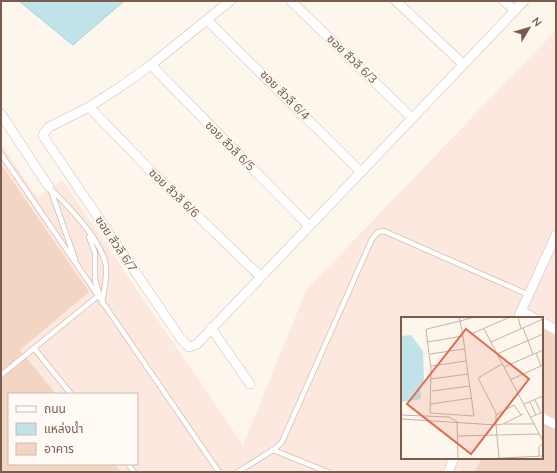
<svg xmlns="http://www.w3.org/2000/svg" width="557" height="473" viewBox="0 0 557 473" font-family="'Nunito Sans','Noto Sans Thai',sans-serif">
<style>
.commercial{fill:#fde8e0;fill-rule:evenodd}
.water{fill:#bfe3e8;stroke:#a5d3da}
.building{fill:#f3d5c3}
.lines{fill:none;stroke-linecap:round;stroke-linejoin:round}
.lane-casing{stroke:#d1beb0;stroke-width:6}
.street-casing{stroke:#d1beb0;stroke-width:10}
.lane{stroke:#fff;stroke-width:4.5}
.street{stroke:#fff;stroke-width:9}
.labels{text-anchor:middle;stroke-width:3;stroke-linejoin:round;paint-order:stroke}
.street-label{font-size:12px;fill:#7a5c4d;stroke:#fffaf3}
.inset-road{fill:none;stroke:#c5b3a7;stroke-width:1}
.view{fill:#dc6d51;fill-opacity:0.15;stroke:#dc6d51;stroke-width:2}
.inset-edge{fill:none;stroke:#7a5c4d;stroke-width:2}
</style>
<rect width="100%" height="100%" fill="#fdf6ec"/>
<!-- commercial -->
<path class="commercial" d="M556,30V472H1V144L38,198L62,180L243,445L307,289ZM402,318H542V458H402ZM9,394H137V464H9Z"/>
<!-- water -->
<path class="water" d="M19,1H124L73,45Z"/>
<!-- building -->
<path class="building" d="M1,164L89,292L20,350L56,394H9V464H114L121,472H1Z
M542,328L556,336V419L542,411Z
M542,422L556,429V472H474L482,458H542Z"/>
<g class="lines">
<!-- lane casing -->
<g class="lane-casing">
<path id="lane" d="M1,154L219,472
M49,187C67,205 102,240 106,266C107,278 104,291 102,303
M50,188L75,259
M89,237L95,253V280L100,296
M34,348L71,394
M1,375L98,296
M273,450L328,472
M128,464L134,472
M238,472L276,448L282,442L372,239L378,232L384,231L529,295"/>
</g>
<!-- street casing -->
<g class="street-casing">
<path id="street" d="M230,1L151,65L120,87L89,107L49,127L44,133L43,136L181,339L189,347L197,344L524,1
M291,1L412,118
M396,1L463,64
M504,1L515,11
M207,20L361,172
M151,65L309,226
M89,107L153,173L261,277
M1,114L49,187
M521,311L534,318
M518,318L556,235
M542,322L556,330
M211,328L250,384
M542,418L556,425
M448,472L454,458"/>
</g>
<!-- lane -->
<use href="#lane" class="lane"/>
<!-- street -->
<use href="#street" class="street"/>
</g>
<g class="labels">
<!-- street labels -->
<g class="street-label">
<text transform="translate(352 59) rotate(44)" y="4">ซอย สีวลี 6/3</text>
<text transform="translate(285 95) rotate(45)" y="4">ซอย สีวลี 6/4</text>
<text transform="translate(230 146) rotate(45)" y="4">ซอย สีวลี 6/5</text>
<text transform="translate(174 193) rotate(44)" y="4">ซอย สีวลี 6/6</text>
<text transform="translate(116 244) rotate(56)" y="4">ซอย สีวลี 6/7</text>
</g>
</g>
<!-- overview -->
<g transform="translate(401 317)">
<rect width="142" height="142" fill="#fdf6ec"/>
<path d="M10,18L22,34L23,63L19,70L20,82L0,85V19Z" fill="#bfe3e8"/>
<path class="inset-road" d="M58,0L59,4L62,19L67,57L73,99L29,96L30,52L25,13L26,12L59,4L73,0M117,0L120,12M122,11L132,37M83,12L142,124M70,17L109,0M26,25L62,19M90,25L142,2M135,36L140,49M29,37L63,32M96,37L142,17M30,49L65,44M103,50L142,33M30,62L67,57M109,63L142,48M31,74L69,69M134,83L140,96M129,85L135,98M30,87L71,81M123,87L142,79M0,98L48,100L57,105M95,98L113,88L120,98M130,100L142,95M0,102L95,108V96L77,61L101,47M56,105L57,142M103,107H134M56,119L138,117M138,139V130L142,126M98,141L95,108L102,107L122,97M82,142L142,139"/>
<path class="view" d="M65,12L128,62L70,137L6,87Z"/>
<rect width="142" height="142" class="inset-edge"/>
</g>
<!-- border -->
<rect width="557" height="473" fill="none" stroke="#7a5c4d" stroke-width="4"/>
<!-- legend -->
<rect x="8" y="393" width="130" height="72" fill="#fffaf3" stroke="#cabbb1"/>
<rect x="16" y="406" width="20" height="6" fill="#ffffff" stroke="#cabbb1"/>
<text x="44" y="413" font-size="12" fill="#7a5c4d">ถนน</text>
<rect x="16" y="423" width="20" height="12" fill="#bfe3e8" stroke="#cabbb1"/>
<text x="44" y="433" font-size="12" fill="#7a5c4d">แหล่งน้ำ</text>
<rect x="16" y="443" width="20" height="12" fill="#f3d5c3" stroke="#cabbb1"/>
<text x="44" y="453" font-size="12" fill="#7a5c4d">อาคาร</text>
<!-- north arrow -->
<g transform="translate(529 28) rotate(52)" stroke="#fffaf3" stroke-width="3" paint-order="stroke">
<path d="M0-3L7 15L0 10L-7 15Z" fill="#7a5c4d"/>
<text y="-6" font-size="11" font-weight="bold" text-anchor="middle" fill="#7a5c4d">N</text>
</g>
</svg>
